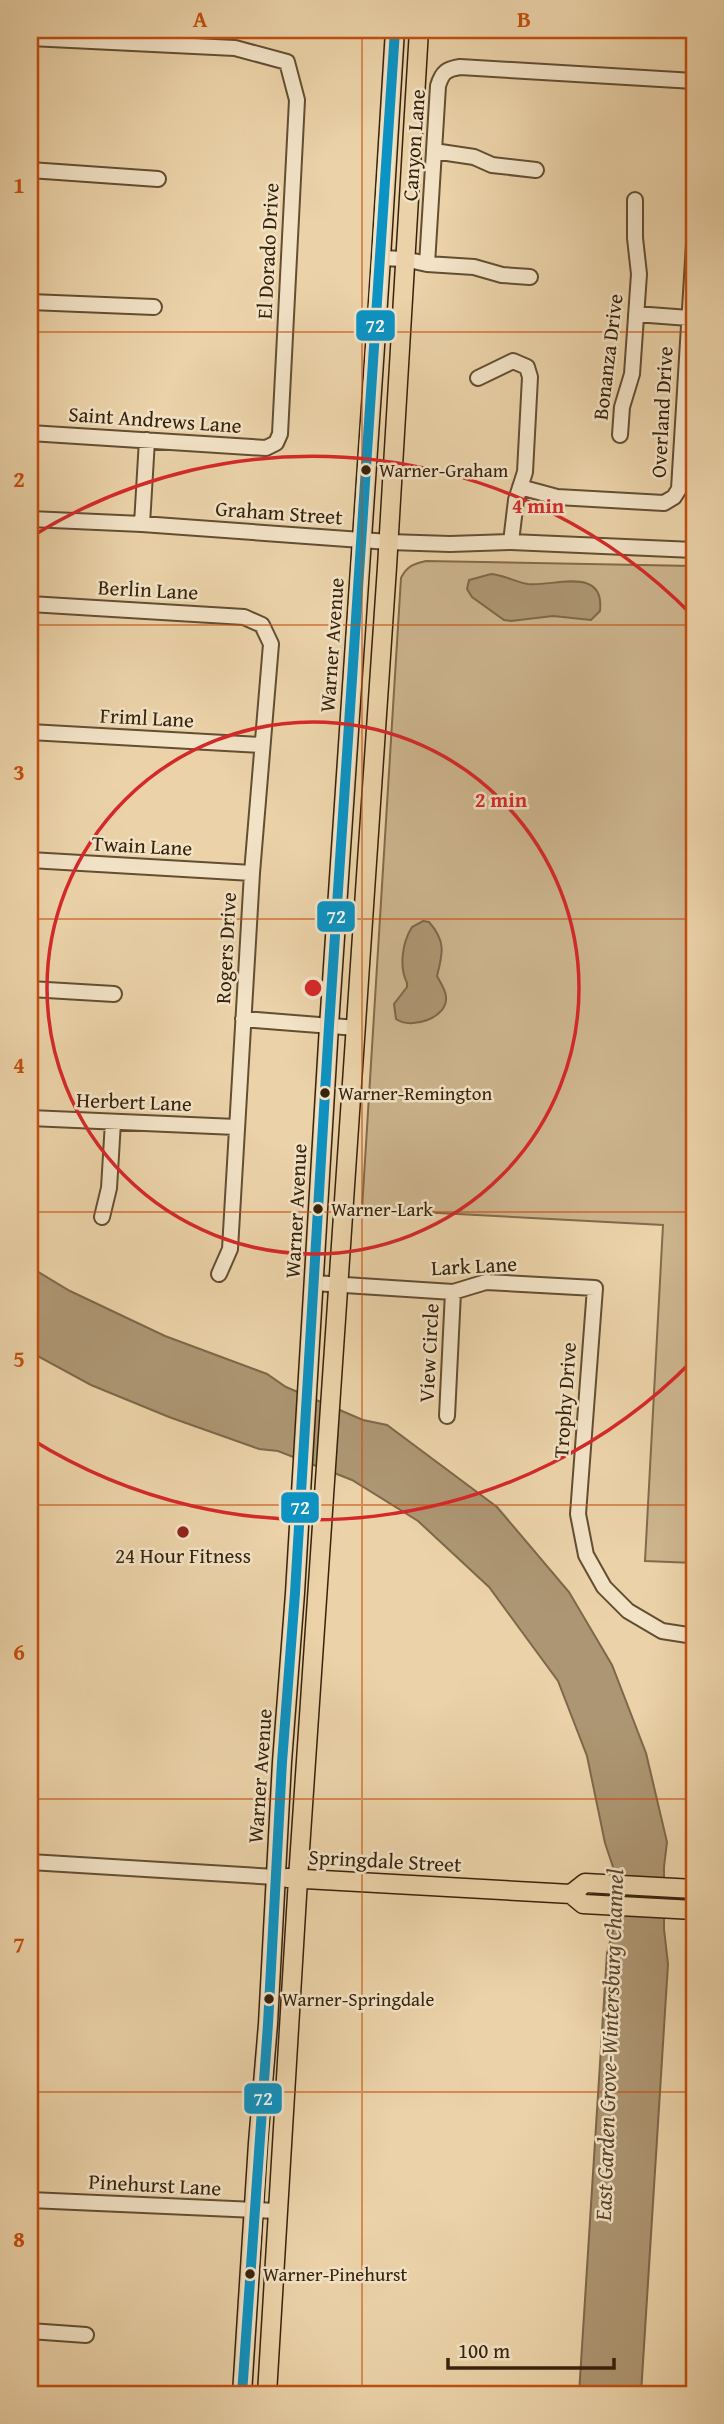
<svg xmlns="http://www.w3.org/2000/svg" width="724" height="2424" viewBox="0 0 724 2424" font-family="'Gentium Book Plus',serif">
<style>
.green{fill:#ccb48d;stroke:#816b4c;stroke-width:2}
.water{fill:#ad9673;stroke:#7d6849;stroke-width:2}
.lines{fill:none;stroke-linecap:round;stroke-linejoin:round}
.minor-casing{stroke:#634e32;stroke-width:18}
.major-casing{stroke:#36220b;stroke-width:21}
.minor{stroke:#f2e2c6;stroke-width:14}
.major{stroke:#ebd2a8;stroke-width:18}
.bus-1-casing{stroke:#f2e2c6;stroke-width:16}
.bus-1{stroke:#0b93c4;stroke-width:10}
.grid{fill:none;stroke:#c44e0c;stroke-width:2;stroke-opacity:0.55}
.ring{fill:none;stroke:#d62828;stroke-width:3.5}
.bus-dot{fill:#36220b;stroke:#f2e2c6;stroke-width:2.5}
.poi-dot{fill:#8f2418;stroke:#f2e2c6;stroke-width:2.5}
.labels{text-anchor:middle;stroke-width:5;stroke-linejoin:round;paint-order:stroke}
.bus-label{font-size:19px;fill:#36220b;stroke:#f2e2c6;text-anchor:start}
.street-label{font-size:21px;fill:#36220b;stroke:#f2e2c6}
.poi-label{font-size:21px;fill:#36220b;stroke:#f2e2c6}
.water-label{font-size:23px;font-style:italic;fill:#5a452a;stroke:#f2e2c6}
.centre{fill:#d62828;stroke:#f2e2c6;stroke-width:3.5}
.ring-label{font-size:21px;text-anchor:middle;font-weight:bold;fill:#d62828;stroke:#f2e2c6;stroke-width:5;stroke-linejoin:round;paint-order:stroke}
.line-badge{stroke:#f2e2c6;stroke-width:2.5}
.badge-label{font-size:19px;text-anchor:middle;font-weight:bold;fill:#fff}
.neatline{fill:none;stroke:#c44e0c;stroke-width:2.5}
.grid-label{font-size:23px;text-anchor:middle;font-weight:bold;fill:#c44e0c}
</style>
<rect width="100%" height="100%" fill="#ebd2a8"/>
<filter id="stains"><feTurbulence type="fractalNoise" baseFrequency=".00286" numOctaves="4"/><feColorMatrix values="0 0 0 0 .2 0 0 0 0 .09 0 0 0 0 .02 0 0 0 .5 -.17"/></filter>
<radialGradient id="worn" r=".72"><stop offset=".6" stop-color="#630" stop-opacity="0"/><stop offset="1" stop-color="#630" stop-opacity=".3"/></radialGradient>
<!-- green -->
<path class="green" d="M426,561L694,566V1563L645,1561L663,1225L362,1209L401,578C407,566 413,564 426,561Z"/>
<!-- water -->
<path class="water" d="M491,574C504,575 515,582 528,584C553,587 605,565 600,611L591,620L553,616L511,621L504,620L472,597L467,589L469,580Z
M423,921L429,922C446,941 443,953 437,976C440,982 446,990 446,997C448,1018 411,1030 396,1019L394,1004L407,987V983C399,967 402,943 412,927Z
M30,1267L70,1291L165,1336L267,1374L286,1387L363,1420L387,1425L497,1507L569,1592L612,1665L646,1753L667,1842L664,1867V1929L668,1964L641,2394H579L607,1953L613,1931V1867L605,1843L587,1756L558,1681L489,1587L418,1521L352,1480L278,1451L259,1449L169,1417L91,1385L30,1352Z"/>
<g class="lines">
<!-- minor casing -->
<g class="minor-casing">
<path id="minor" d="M30,38L235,48L287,62L297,100L280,434L276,443L266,448L30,433
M434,151L474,157L492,165L536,170
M30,170L158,179
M381,258L404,259L427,264L474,267L502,275L530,277
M427,264L438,86C442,72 447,69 460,67L694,81
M30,302L154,307
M636,314L689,318
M478,378L513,361L527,367L530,377L525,472L516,500L511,542
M620,435L622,407L632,374L639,274L635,238V200
M520,487L557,497L664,503L674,497L679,489L694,244
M30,519L142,524L389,542L450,544L511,542L694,550
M142,524L147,440
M30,604L244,617L262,625L271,644L252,873L230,1249L219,1274
M30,732L261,745
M30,860L252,873
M30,989L114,994
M243,1019L357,1028
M30,1118L236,1127
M102,1217L109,1188L113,1122
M314,1283L453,1292L486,1282L595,1288L578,1514L586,1555L604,1587L628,1611L662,1631L694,1636
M447,1416L453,1292
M30,1862L276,1877
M30,2200L278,2211
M30,2331L86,2335"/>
</g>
<!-- major casing -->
<g class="major-casing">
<path id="major" d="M287,1878L571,1894L583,1904L694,1910
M571,1894L585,1883L694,1889
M242,2394L258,2143L268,2024L282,1762L295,1593L329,1026L381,258L395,30
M267,2394L298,1879L387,567L419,30"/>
</g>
<!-- minor -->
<use href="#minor" class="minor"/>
<!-- major -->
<use href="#major" class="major"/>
<!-- bus-1 casing -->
<g class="bus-1-casing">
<path id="bus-1" d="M242,2394L268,2024L282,1762L295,1593L329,1026L395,30"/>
</g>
<!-- bus-1 -->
<use href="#bus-1" class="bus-1"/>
</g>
<!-- grid -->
<path class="grid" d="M362,30V2394M30,332H694M30,625H694M30,919H694M30,1212H694M30,1505H694M30,1799H694M30,2092H694"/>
<!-- distance rings -->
<g class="ring">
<circle cx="313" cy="988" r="266"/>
<path d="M692 1361A532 532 0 0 1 31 1439M31 537A532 532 0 0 1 692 615"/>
</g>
<!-- markers -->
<g class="bus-dot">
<circle cx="366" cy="470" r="6"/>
<circle cx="325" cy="1093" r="6"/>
<circle cx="318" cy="1209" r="6"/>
<circle cx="269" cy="1999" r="6"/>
<circle cx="250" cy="2274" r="6"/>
</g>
<circle class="poi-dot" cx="183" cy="1532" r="7"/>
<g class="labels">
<!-- bus labels -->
<g class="bus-label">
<text x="379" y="477">Warner-Graham</text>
<text x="338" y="1100">Warner-Remington</text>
<text x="331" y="1216">Warner-Lark</text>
<text x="282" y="2006">Warner-Springdale</text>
<text x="263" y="2281">Warner-Pinehurst</text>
</g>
<!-- street labels -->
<g class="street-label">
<text transform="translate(414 145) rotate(-86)" y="7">Canyon Lane</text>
<text transform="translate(268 251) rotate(-87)" y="7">El Dorado Drive</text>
<text transform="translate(608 357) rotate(-83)" y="7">Bonanza Drive</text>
<text transform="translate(662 412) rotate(-87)" y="7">Overland Drive</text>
<text transform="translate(155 420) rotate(4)" y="7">Saint Andrews Lane</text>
<text transform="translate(279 513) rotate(4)" y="7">Graham Street</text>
<text transform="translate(148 590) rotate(3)" y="7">Berlin Lane</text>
<text transform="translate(332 645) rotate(-86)" y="7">Warner Avenue</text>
<text transform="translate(147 718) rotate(3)" y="7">Friml Lane</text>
<text transform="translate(142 846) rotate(3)" y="7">Twain Lane</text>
<text transform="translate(226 948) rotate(-87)" y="7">Rogers Drive</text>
<text transform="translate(134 1102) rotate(2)" y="7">Herbert Lane</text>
<text transform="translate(296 1211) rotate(-87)" y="7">Warner Avenue</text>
<text transform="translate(474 1266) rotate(-3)" y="7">Lark Lane</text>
<text transform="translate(429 1353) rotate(-87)" y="7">View Circle</text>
<text transform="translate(565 1400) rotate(-86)" y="7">Trophy Drive</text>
<text transform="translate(260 1776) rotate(-86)" y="7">Warner Avenue</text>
<text transform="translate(385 1861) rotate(3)" y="7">Springdale Street</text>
<text transform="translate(155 2185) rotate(3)" y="7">Pinehurst Lane</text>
</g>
<!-- poi labels -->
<g class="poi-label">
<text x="183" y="1563">24 Hour Fitness</text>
</g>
<!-- water labels -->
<g class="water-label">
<text transform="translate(609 2045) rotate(-88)" y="8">East Garden Grove-Wintersburg Channel</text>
</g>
</g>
<circle cx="313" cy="988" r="10" class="centre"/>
<g class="ring-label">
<text x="538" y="513">4 min</text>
<text x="501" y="807">2 min</text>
</g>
<g class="line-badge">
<rect x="355" y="309" width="41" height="33" rx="7" fill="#0b93c4"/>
<rect x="316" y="900" width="40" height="33" rx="7" fill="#0b93c4"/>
<rect x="280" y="1491" width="40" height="33" rx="7" fill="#0b93c4"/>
<rect x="243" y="2082" width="40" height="33" rx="7" fill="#0b93c4"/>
</g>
<g class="badge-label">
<text x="375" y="332">72</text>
<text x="336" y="923">72</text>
<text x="300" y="1514">72</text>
<text x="263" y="2105">72</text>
</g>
<!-- margin -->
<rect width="724" height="2424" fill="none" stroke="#ebd2a8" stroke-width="77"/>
<!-- scale -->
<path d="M448 2358v10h166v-10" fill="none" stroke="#36220b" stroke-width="3.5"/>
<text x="458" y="2358" font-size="21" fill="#36220b" stroke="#f2e2c6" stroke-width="5" paint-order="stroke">100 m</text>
<rect x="38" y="38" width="648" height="2348" class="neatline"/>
<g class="grid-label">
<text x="200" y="27">A</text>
<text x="524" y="27">B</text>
<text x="19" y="193">1</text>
<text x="19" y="487">2</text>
<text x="19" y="780">3</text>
<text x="19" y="1073">4</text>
<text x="19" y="1367">5</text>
<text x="19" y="1660">6</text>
<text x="19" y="1953">7</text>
<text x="19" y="2247">8</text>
</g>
<rect width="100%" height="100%" filter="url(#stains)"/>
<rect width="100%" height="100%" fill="url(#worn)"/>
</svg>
